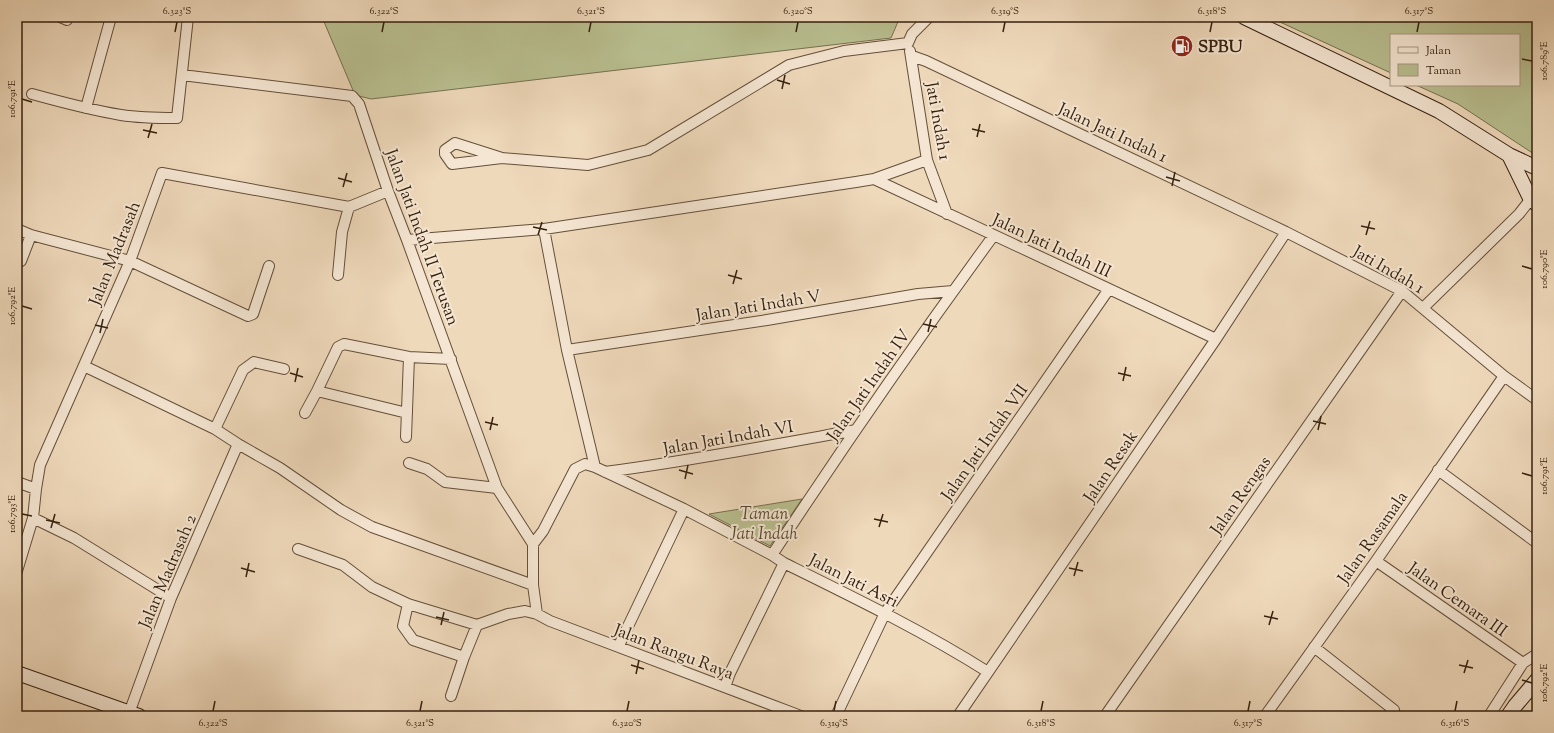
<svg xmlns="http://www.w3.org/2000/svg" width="1554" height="733" viewBox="0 0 1554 733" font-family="'Sorts Mill Goudy',serif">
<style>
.green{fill:#b9bf90;stroke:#78704f}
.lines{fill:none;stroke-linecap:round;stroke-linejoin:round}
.street-casing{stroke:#644f39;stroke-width:12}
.secondary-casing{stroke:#36210e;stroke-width:16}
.street{stroke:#f5e6d3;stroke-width:10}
.secondary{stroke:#f5e6d3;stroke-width:14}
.ticks{fill:none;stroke:#36210e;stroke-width:1.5}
.labels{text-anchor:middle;stroke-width:4;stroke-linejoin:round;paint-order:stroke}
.poi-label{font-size:17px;font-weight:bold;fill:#36210e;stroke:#f5e6d3;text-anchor:start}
.street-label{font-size:17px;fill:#36210e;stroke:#f5e6d3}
.park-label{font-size:17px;font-style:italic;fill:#57482e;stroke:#f5e6d3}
.neatline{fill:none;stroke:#36210e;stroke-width:1.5}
.ticks-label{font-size:10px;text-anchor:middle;fill:#36210e}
</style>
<rect width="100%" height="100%" fill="#efd9bb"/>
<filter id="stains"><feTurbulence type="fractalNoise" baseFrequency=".005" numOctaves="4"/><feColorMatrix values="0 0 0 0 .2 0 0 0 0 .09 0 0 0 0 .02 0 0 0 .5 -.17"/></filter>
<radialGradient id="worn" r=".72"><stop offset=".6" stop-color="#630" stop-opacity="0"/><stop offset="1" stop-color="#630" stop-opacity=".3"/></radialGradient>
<!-- green -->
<path class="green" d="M322,17H900L891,38L371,99L355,95Z
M1269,17H1537V156L1458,104L1416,85H1519V35H1391V73Z
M802,499L770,546L709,514Z"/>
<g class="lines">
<!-- street casing -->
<g class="street-casing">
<path id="street" d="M60,17L67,20
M908,43L912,34L929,17
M910,51L927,160L947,214
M912,56L926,61L1286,232L1402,291L1504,376L1537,400
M182,75L352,96L359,104L388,191L407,240L497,488L533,544
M32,94C61,102 91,110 121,115C140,118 158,118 177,118L188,17
M86,108L111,17
M502,158L455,143L445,150V154L452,164L502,158L588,165L648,150L789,65L844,51L908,43
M874,179L1216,339
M17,229L31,235L130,261L248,316L253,314L269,266
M544,229L567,350L595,467
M407,240L544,229L856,182L874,179L927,160
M21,261L31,235
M338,275L342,232L349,207
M1423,308L1519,214L1537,191
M567,350L767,320L918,294L953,291
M84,366L215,429L238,444L280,468L341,510L372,527L533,585
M317,391L407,413
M305,413L317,391L338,347L344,344L409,357L451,359
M215,429L243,370L254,362L284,369
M406,437L409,357
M409,463L427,469L445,482L497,488
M1438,470L1537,543
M605,472C689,461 773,445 856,430
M17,482L36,489
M33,518L74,538L171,598
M298,549L343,565L372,587L408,604L477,625L508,614L525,611L537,614L550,621L801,716
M772,555C843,447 917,340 994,235
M1376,561L1523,663
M17,571L33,518L36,489L40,465L130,261L162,173L349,207L388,191
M408,604L403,626L413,640L464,657
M537,614L533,585V544L543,531L575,469L585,464L595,467L684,509L772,555L784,563C853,597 923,631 988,672
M619,647L621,641L684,509
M1314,647L1394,710L1395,716
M725,687L730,673L784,563
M451,696L464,657L477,625
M128,716L171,598L238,444
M836,716L885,613L1109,289
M958,716L1216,339L1286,232
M1105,716L1402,291
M1265,716L1376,561L1504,376
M1489,716L1523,663L1537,654"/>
</g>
<!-- secondary casing -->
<g class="secondary-casing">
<path id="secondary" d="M1244,17L1439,111L1509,155L1537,168
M1509,155L1531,200L1537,204
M17,673L139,716
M1508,716L1515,706L1537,680"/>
</g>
<!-- street -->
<use href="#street" class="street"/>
<!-- secondary -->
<use href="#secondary" class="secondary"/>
</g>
<!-- ticks -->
<path class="ticks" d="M175,32L177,22M382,32L384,22M589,32L591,22M796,32L798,22M1003,32L1005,22M1210,32L1212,22M1417,32L1419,22M1522,59L1532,61M777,80L790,84M782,89L785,75M22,99L32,102M972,129L985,132M143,130L157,133M977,137L980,124M148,138L152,124M1166,177L1180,181M338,178L352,182M1172,186L1175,172M343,187L347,173M1361,226L1375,229M533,227L547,230M538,235L542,222M1366,235L1370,221M1522,266L1532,269M728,275L742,279M733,284L737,270M22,306L32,309M923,324L937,327M95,325L108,328M928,332L931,319M100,333L103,319M290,373L303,377M1118,373L1131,376M1123,381L1126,367M295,382L298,368M1313,421L1326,424M485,422L498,425M490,430L493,417M1318,430L1321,416M679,470L693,474M1522,473L1532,476M685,479L688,465M22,514L32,516M874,519L888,522M46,520L60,523M879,527L883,514M51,528L55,514M241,568L255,572M1069,568L1083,571M1074,576L1078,562M246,577L249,563M1264,616L1278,619M436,617L449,620M441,625L444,612M1269,625L1273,611M631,665L644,669M1459,665L1473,668M1464,673L1468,660M636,674L639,660M1522,680L1532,683M213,711L215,701M420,711L422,701M627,711L629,701M834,711L836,701M1041,711L1043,701M1248,711L1250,701M1455,711L1457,701"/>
<!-- icons -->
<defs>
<g id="fuel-disc" transform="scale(1.15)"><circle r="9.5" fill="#8f2418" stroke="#f5e6d3"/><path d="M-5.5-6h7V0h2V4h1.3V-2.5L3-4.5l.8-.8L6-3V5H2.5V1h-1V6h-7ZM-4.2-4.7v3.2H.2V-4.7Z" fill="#fff"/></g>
</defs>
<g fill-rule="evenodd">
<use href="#fuel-disc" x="1182" y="46"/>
</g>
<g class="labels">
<!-- poi labels -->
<g class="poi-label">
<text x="1198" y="52">SPBU</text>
</g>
<!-- street labels -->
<g class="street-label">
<text transform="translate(939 121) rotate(80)" y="6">Jati Indah 1</text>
<text transform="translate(1113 132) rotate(25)" y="6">Jalan Jati Indah 1</text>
<text transform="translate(423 237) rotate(70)" y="6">Jalan Jati Indah II Terusan</text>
<text transform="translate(1052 245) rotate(25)" y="6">Jalan Jati Indah III</text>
<text transform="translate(114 253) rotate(-68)" y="6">Jalan Madrasah</text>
<text transform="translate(1389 269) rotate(30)" y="6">Jati Indah 1</text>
<text transform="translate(758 305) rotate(-9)" y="6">Jalan Jati Indah V</text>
<text transform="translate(868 385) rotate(-55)" y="6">Jalan Jati Indah IV</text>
<text transform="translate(728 437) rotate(-10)" y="6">Jalan Jati Indah VI</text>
<text transform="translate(984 442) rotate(-55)" y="6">Jalan Jati Indah VII</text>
<text transform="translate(1110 466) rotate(-56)" y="6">Jalan Resak</text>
<text transform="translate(1240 495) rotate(-55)" y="6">Jalan Rengas</text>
<text transform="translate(1372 537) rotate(-55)" y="6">Jalan Rasamala</text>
<text transform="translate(167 571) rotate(-67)" y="6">Jalan Madrasah 2</text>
<text transform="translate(854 580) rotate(27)" y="6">Jalan Jati Asri</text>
<text transform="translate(1458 599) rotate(35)" y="6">Jalan Cemara III</text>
<text transform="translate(674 651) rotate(21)" y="6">Jalan Rangu Raya</text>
</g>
<!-- park labels -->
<g class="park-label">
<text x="764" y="519">Taman<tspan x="764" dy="20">Jati Indah</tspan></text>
</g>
</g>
<!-- margin -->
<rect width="1554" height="733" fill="none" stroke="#efd9bb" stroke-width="44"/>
<!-- legend -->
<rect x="1390" y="34" width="130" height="52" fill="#f5e6d3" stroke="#a99784"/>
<rect x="1398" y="47" width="20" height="6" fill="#f5e6d3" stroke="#a99784"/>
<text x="1426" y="54" font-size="12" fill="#36210e">Jalan</text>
<rect x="1398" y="64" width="20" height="12" fill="#b9bf90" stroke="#a99784"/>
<text x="1426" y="74" font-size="12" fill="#36210e">Taman</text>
<rect x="22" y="22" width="1510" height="689" class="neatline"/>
<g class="ticks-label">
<text x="177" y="14">6.323°S</text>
<text x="384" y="14">6.322°S</text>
<text x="591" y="14">6.321°S</text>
<text x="798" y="14">6.320°S</text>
<text x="1005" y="14">6.319°S</text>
<text x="1212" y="14">6.318°S</text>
<text x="1419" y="14">6.317°S</text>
<text transform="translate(1543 61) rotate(-90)" y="4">106.789°E</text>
<text transform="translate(11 99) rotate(-90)" y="4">106.791°E</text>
<text transform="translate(1543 269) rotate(-90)" y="4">106.790°E</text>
<text transform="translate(11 306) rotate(-90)" y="4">106.792°E</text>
<text transform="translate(1543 476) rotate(-90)" y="4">106.791°E</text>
<text transform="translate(11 514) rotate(-90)" y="4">106.793°E</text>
<text transform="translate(1543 683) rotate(-90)" y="4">106.792°E</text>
<text x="213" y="726">6.322°S</text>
<text x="420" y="726">6.321°S</text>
<text x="627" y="726">6.320°S</text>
<text x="834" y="726">6.319°S</text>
<text x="1041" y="726">6.318°S</text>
<text x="1248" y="726">6.317°S</text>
<text x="1455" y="726">6.316°S</text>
</g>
<rect width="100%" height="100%" filter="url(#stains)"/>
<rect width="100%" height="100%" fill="url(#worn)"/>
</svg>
